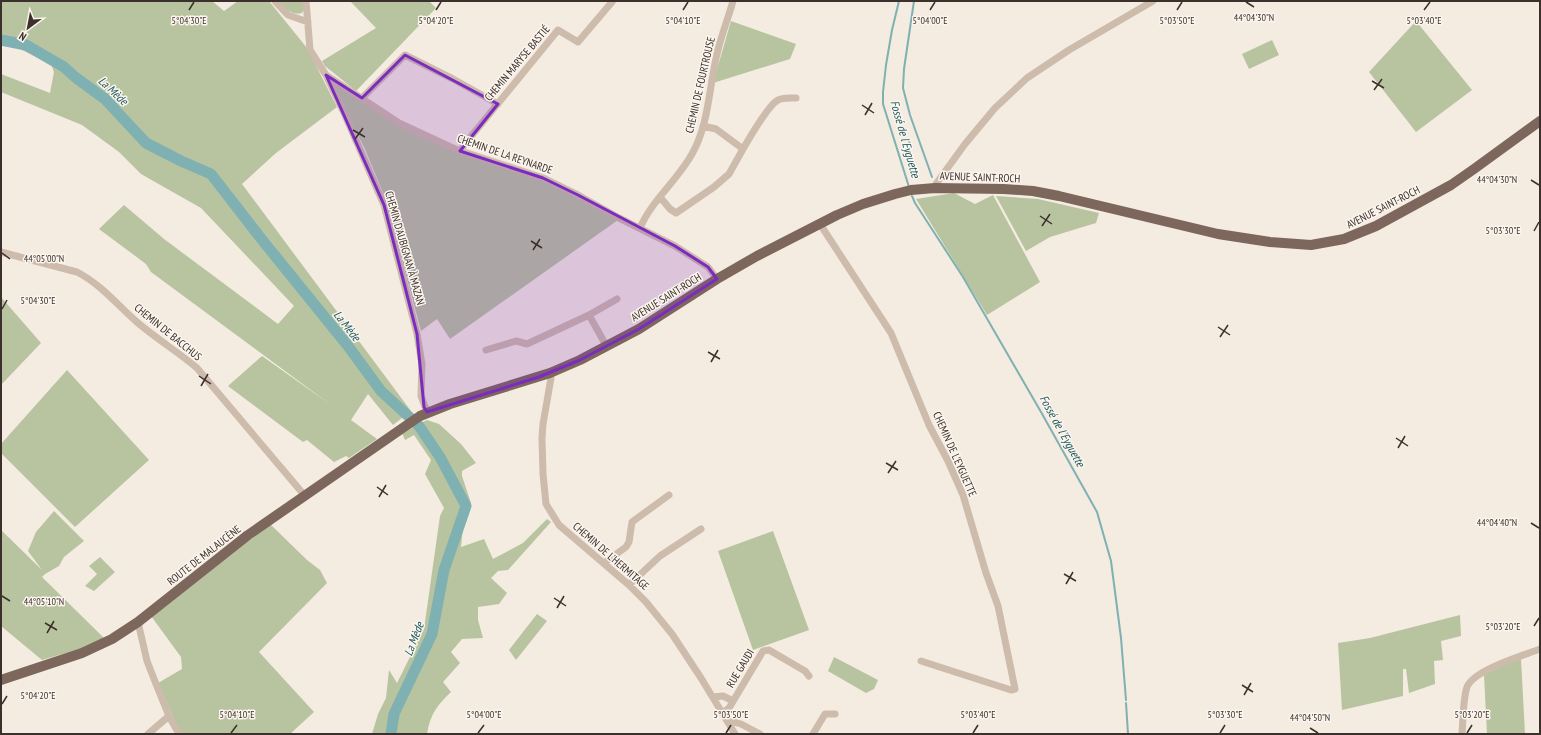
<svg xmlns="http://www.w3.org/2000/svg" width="1541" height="735" viewBox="0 0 1541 735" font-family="'PT Sans Narrow',sans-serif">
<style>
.green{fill:#b8c4a0}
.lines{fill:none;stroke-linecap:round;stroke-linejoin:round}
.stream{stroke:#7fb0b2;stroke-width:2}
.river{stroke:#7fb0b2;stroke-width:11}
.minor{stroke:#cdbbac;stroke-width:7}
.primary{stroke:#7d675c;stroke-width:10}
.marked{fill:#7b2cbf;fill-opacity:0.2;stroke:#7b2cbf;stroke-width:3;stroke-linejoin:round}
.ticks{fill:none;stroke:#3b302b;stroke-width:1.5}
.labels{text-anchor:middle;stroke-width:3;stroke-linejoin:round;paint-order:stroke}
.street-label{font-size:11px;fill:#3b302b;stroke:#fbf5ee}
.water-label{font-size:12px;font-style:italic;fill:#1f5a5e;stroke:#fbf5ee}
.ticks-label{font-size:10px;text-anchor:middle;fill:#3b302b;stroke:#fbf5ee;stroke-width:3;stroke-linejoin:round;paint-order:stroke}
</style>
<rect width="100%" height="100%" fill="#f4ebe1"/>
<!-- green -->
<path class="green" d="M1,1H212L224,11L238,1H269L307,48L337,107L276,153L242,184L411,411L393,425L368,394L351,420L377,439L349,458L346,456L334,462L307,440L303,442L228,386L262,356L331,405L151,272L146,264L99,229L124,205L164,239L278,324L294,306L201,208L141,174L119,152L82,125L1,92V74L50,93L54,72L51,64L1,40Z
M278,1H304L305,8L302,13C292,16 284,8 278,1Z
M350,1H429L436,8L356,91L325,66L322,61L376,28Z
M731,21L796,44L790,59L713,83Z
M1416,21L1472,90L1416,132L1369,72Z
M1272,40L1279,55L1249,69L1242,54Z
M333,82L391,121L542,179L618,220L450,339L437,319L421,331L386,200L364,147L347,114Z
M954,193L975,204L993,195L1040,282L987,315L916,199Z
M996,196L1038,199L1099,213L1096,223L1050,237L1026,251Z
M1,297L41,343L1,385Z
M67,370L149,460L75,527L1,453V444Z
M427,420L439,424L461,444L476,463L462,471V476L471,503L463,527L461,547L484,539L493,559L523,543L547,519L551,522L508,570L498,571L491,578L507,593L499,604L478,607V620L483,638L462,639L451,652L460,663L443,682L451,692C437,705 430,715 427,734H372L378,714L386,698L389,670L397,683L424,629L440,516L444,508L425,474L431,460L414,435L405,440L402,433Z
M54,511L84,541L64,557L59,566L45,574L42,577L104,638L83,648L42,660L1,626V530L42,570L28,551L36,532Z
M270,524L307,560L320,570L327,583L259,652L314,712L290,734H181L158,683L182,669L181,657L151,616Z
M773,531L809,630L753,650L718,551Z
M100,557L115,572L94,591L85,586L97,574L89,566Z
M537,614L547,621L516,660L509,650Z
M1460,615L1461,636L1441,641L1443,660L1434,661L1435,684L1409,693L1406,669H1403V696L1342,710L1338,643L1370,638Z
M834,657L878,680L874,689L866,693L828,671Z
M1521,659L1525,734H1487L1484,675L1508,663Z"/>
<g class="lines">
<!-- stream -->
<path class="stream" d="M899,1L892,30L886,65L883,92V104L909,187
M914,1L904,69L903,88L910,115L932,177
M912,196L915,203L963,277L1041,412L1097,512L1111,561L1121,638L1126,700
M1126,703L1128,734"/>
<!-- river -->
<path class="river" d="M1,40L26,45L64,67L75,77L105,99L146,143L181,161L211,174L263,241L348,346L381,391L419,426L440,457L466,506L444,570L432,634L394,714L391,734"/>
<!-- minor -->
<path class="minor" d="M275,1L288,15L308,22
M306,1L310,50L326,75L345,115L384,205L417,334L422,364L421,396L427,412
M326,75L399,123L455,149L543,178L578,195L619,218L675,246L708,267L717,279
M362,98L405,55L453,79L498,104
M743,149C749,139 768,105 778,100C783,97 790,98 796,98
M461,151L464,145L558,30L578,42L612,2
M935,188L936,184L965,144L995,108L1027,78L1069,50L1153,1
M660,197L670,209L676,213L714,187L729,174L743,149L716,129L703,126
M820,224L891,333L929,425L948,461L963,495L986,573L998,606L1015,689L1011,690L921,661
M640,228C652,200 677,181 692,154C709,124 709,87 717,54C721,36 728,19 733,1
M1,252L77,272C102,285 118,306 138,323C157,339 178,352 197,368L305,496
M589,315L617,299
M486,350L516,341L527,344L589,315L607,347
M550,373L551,378L543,424L542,438L543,474L546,504L559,525L629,585L646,602L672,634L701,678L735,734
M604,563L626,547L629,542L632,522L669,495
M629,585L660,556L701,529
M138,622L147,661L156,684L169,716L179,734
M713,697L723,696L733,701
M723,713L729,708L763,651L769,650L805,671L809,676
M727,720L741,724L760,734
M148,734L169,716
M813,734L825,714H835
M1462,734C1463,722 1463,698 1467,687C1474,670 1522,656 1540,649"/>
<!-- primary -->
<path class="primary" d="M1,680L82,653L112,639L138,622L248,535L420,416L450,404L550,373L580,360L639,329L717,279L757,256L837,215L863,204L895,194L911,190L935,188L1004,189L1033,191L1059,196L1218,234L1270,242L1311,245L1344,239L1376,226L1451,185L1474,169L1540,121"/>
</g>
<!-- marked area -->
<path class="marked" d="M405,55L498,104L460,151L543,178L578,195L675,246L708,267L717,279L639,329L580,360L539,377L427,412L424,407L417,334L384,205L326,75L362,98Z"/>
<!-- ticks -->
<path class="ticks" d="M1246,2L1254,7M189,10L194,2M436,10L441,2M683,10L688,2M930,10L935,2M1177,10L1182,2M1424,10L1430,2M1372,81L1384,88M1374,90L1382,79M862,105L874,113M865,115L872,103M353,130L365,137M355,139L363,128M1531,180L1539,185M1040,216L1052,224M1042,226L1050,214M1534,231L1539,222M531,241L542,248M533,250L540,239M2,253L10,259M2,309L7,300M1218,327L1230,335M1220,337L1228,325M708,352L720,359M711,362L718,350M199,376L211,384M201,386L208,374M1396,438L1408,446M1398,448L1405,436M886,463L898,470M888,473L896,461M377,487L388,495M379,497L386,485M1531,523L1539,528M1064,574L1076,581M1066,584L1073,572M2,596L10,601M554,598L566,606M557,608L564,596M45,623L57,630M1534,626L1539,618M47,633L54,621M1242,685L1253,692M1244,695L1251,683M2,704L7,696M1310,728L1318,733M231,733L237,725M478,733L484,725M726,733L731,725M973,733L978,725M1220,733L1225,725M1467,733L1472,725"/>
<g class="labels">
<!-- street labels -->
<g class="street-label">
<text transform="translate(517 63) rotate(-50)" y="4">CHEMIN MARYSE BASTIÉ</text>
<text transform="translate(700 85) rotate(-77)" y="4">CHEMIN DE FOURTROUSE</text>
<text transform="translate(505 154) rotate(19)" y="4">CHEMIN DE LA REYNARDE</text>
<text transform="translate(980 177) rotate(2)" y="4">AVENUE SAINT-ROCH</text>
<text transform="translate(1383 207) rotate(-27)" y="4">AVENUE SAINT-ROCH</text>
<text transform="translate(405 248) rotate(74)" y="4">CHEMIN D'AUBIGNAN À MAZAN</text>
<text transform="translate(666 297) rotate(-32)" y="4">AVENUE SAINT-ROCH</text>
<text transform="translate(168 332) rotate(39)" y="4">CHEMIN DE BACCHUS</text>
<text transform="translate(955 454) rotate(66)" y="4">CHEMIN DE L'EYGUETTE</text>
<text transform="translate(204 555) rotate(-38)" y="4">ROUTE DE MALAUCÈNE</text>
<text transform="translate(611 556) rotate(41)" y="4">CHEMIN DE L'HERMITAGE</text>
<text transform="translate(740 668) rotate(-59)" y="4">RUE GAUDI</text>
</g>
<!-- water labels -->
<g class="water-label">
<text transform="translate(113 91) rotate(43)" y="4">La Mède</text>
<text transform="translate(905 139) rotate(74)" y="4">Fossé de l'Eyguette</text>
<text transform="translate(347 326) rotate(52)" y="4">La Mède</text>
<text transform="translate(1062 431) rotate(61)" y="4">Fossé de l'Eyguette</text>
<text transform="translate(414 639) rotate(-69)" y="4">La Mède</text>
</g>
</g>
<g class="ticks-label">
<text x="1254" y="21">44°04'30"N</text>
<text x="189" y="24">5°04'30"E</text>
<text x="436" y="24">5°04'20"E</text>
<text x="683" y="24">5°04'10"E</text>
<text x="930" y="24">5°04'00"E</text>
<text x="1177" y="24">5°03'50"E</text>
<text x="1424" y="24">5°03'40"E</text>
<text x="1497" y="183">44°04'30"N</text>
<text x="1503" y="234">5°03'30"E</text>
<text x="44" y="262">44°05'00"N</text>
<text x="38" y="304">5°04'30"E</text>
<text x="1497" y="526">44°04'40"N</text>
<text x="44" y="605">44°05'10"N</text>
<text x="1503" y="630">5°03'20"E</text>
<text x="38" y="699">5°04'20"E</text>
<text x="237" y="718">5°04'10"E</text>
<text x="484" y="718">5°04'00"E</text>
<text x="731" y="718">5°03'50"E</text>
<text x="978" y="718">5°03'40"E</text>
<text x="1225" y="718">5°03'30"E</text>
<text x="1472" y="718">5°03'20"E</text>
<text x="1310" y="721">44°04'50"N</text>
</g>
<!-- border -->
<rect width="1541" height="735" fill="none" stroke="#3b302b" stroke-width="4"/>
<!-- north arrow -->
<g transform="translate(28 28) rotate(212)" stroke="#fbf5ee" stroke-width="3" paint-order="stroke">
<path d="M0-3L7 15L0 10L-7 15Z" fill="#3b302b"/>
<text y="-6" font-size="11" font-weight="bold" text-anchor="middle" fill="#3b302b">N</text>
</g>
</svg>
